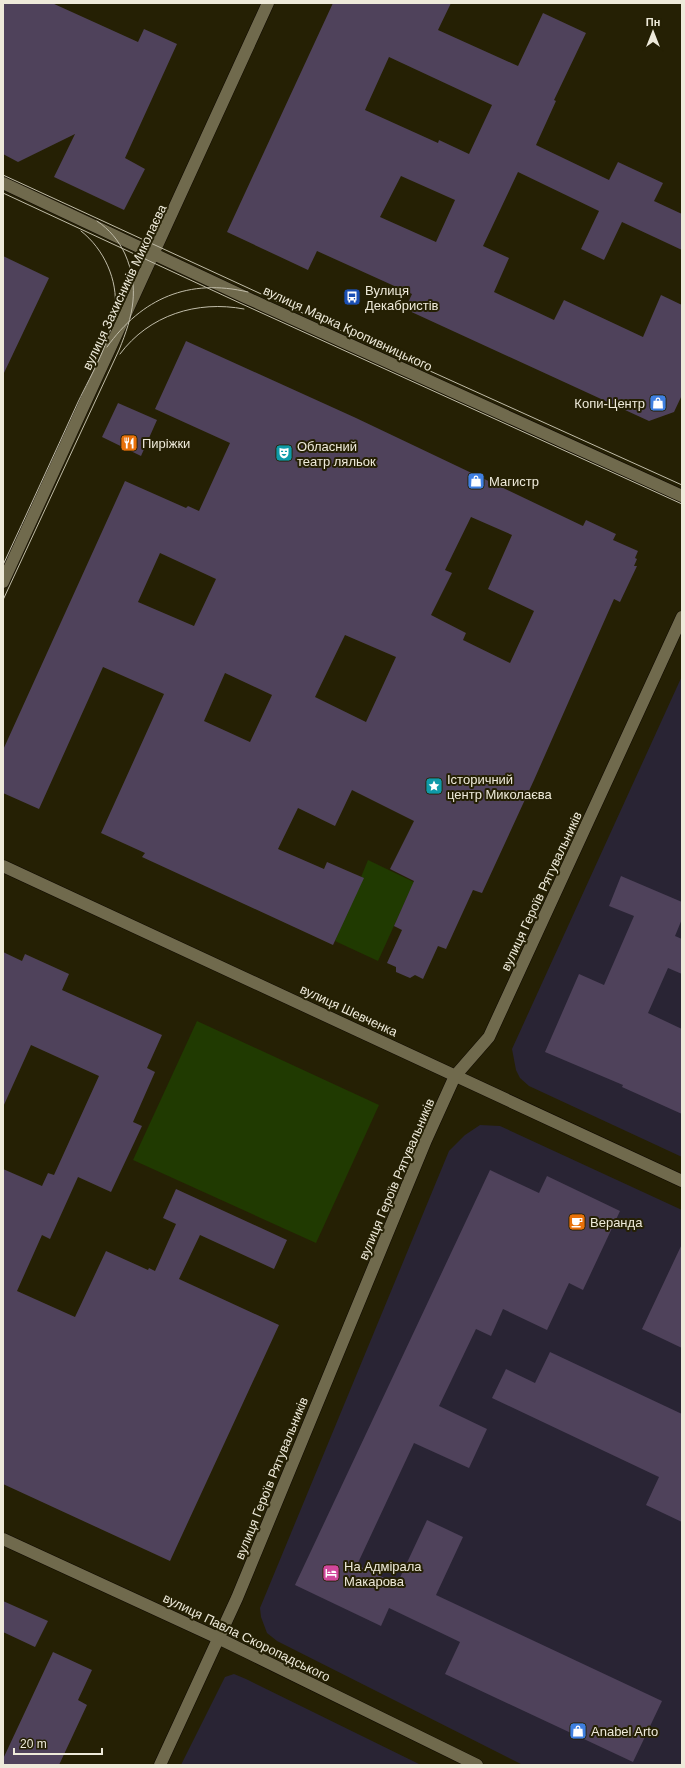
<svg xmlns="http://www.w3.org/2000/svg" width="685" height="1768" viewBox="0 0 685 1768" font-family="Helvetica,sans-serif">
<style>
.commercial{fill:#292434}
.green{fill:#203a01}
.building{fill:#4f425b;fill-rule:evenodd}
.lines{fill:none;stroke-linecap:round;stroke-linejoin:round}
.minor-casing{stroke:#0f0900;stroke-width:13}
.minor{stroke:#706a4d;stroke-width:12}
.tram{stroke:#c0bca9;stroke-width:1}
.labels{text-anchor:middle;stroke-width:4;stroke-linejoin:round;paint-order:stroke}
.street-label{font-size:13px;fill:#eeeada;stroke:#252004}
.poi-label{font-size:13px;fill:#eeeada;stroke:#252004;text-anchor:start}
</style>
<rect width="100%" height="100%" fill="#252004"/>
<!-- commercial -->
<path class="commercial" d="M682,676V1157L529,1086L520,1078L516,1070L512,1049Z
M480,1125L500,1126L682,1210V1765H523L277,1641L267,1633L261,1617L260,1608L449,1151L465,1135Z
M234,1674L246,1679L421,1765H181L225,1677Z"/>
<!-- green -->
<path class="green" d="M368,860L416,883L408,895L378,961L335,941Z
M197,1021L379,1105L316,1243L133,1160Z"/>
<!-- building -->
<path class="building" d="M3,3H52L138,42L144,29L177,44L125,158L145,169L124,210L54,177L75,134L18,162L3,154Z
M333,3H451L438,30L518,66L543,13L586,33L554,100L556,101L536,145L609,180L618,162L663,183L654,201L682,214V250L622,222L604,260L581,249L599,211L518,172L483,246L509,258L494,292L554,320L564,300L643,337L661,295L682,305V395L674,412L649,421L405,309L412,294L317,251L308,270L227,232ZM389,57L492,105L469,154L439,140L438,143L365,110ZM401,176L455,200L436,242L380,217Z
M3,256L49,278L3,375Z
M186,341L356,418L583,526L586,520L616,534L613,540L638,551L635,558L637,559L634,566H637L620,602L614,599L534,780L482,893L473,890L446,949L438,946L423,979L415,975L410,978L396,972V967L387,963L402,930L394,926L414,881L390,869L414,821L352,790L335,826L298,808L278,849L324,869L327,862L364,878L333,945L142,857L145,853L101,833L164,694L103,667L39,809L3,793V750L125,481L186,508L188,506L199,511L230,443L155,409ZM471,517L512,535L488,589L534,611L510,663L463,640L466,633L431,615L452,573L445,570ZM160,553L216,579L194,626L138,602ZM345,635L396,657L366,722L315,697ZM225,673L272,695L250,742L204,721Z
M118,403L157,420L141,456L102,437Z
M621,876L682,902V919L675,936L682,939V974L668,968L648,1013L682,1029V1114L622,1087L623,1085L545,1052L579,974L604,985L634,916L609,906Z
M3,952L22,961L25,954L69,974L62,990L162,1035L147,1068L155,1072L133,1122L142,1126L111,1192L78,1177L50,1239L42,1235L17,1291L75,1317L106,1251L148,1270L149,1268L155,1271L176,1224L163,1218L176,1189L287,1240L274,1269L200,1235L179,1279L279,1325L170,1561L3,1484V1169L42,1186L48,1173L54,1175L99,1076L31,1045L3,1107Z
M490,1170L539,1193L547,1176L620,1211L583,1290L569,1283L547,1330L503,1309L491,1336L476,1329L439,1406L487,1429L469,1468L414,1443L357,1565L397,1584L427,1520L463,1537L436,1595L662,1701L633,1762L445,1674L460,1642L389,1608L381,1626L295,1585Z
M682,1244V1348L642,1329Z
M550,1352L682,1414V1522L646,1505L659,1477L492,1398L506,1369L535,1383Z
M3,1601L48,1621L35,1647L3,1632Z
M53,1652L92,1670L78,1700L87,1705L59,1765H3V1759Z"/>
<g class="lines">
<!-- minor casing -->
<g class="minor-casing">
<path id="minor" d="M3,183L245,297L682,496
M3,582L268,3
M3,866L682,1181
M3,1539L218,1638L477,1765
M160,1765L237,1598L426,1140L455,1076L489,1037L682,617"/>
</g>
<!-- minor -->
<use href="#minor" class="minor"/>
<!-- tram -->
<path class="tram" d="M3,175L335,328L682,485
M3,193L242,304L682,504
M107,347C142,298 189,278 248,292
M120,354C149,315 197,300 244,309
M3,565C28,511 53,457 78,402C92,373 111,341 115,309C118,280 104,249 81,231
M3,600L119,350C133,316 140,288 125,254C119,241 109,229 97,221"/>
</g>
<!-- icons -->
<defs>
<g id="bus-square" transform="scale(0.9)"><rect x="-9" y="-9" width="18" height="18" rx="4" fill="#1a4fb4" stroke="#252004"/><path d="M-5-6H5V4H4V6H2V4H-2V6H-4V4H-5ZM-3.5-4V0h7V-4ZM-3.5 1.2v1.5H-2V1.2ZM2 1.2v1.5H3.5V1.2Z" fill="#fff"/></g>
<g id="shop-square" transform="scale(0.9)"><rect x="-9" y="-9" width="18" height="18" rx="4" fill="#3f7fe0" stroke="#252004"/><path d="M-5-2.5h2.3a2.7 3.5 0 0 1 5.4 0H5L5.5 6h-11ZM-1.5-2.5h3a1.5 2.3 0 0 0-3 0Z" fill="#fff"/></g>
<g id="restaurant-square" transform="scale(0.9)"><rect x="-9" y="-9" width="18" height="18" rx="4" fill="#e8710a" stroke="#252004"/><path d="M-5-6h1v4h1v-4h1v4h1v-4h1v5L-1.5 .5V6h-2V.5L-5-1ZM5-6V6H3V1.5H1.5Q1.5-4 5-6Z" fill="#fff"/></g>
<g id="theatre-square" transform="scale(0.9)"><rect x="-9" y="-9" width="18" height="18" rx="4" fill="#0f9aa8" stroke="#252004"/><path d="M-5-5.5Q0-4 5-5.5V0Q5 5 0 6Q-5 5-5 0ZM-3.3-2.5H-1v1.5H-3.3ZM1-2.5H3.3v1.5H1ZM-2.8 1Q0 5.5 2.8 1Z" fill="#fff"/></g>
<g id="sight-square" transform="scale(0.9)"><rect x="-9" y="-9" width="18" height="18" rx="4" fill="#0f9aa8" stroke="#252004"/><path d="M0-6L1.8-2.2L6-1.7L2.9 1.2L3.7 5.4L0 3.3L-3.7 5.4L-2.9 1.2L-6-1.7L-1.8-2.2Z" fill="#fff"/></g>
<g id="cafe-square" transform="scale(0.9)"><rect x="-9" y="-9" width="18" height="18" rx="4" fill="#e8710a" stroke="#252004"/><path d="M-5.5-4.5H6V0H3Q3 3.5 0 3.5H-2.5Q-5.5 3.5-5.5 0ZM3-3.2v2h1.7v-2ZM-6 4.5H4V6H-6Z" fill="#fff"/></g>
<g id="hotel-square" transform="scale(0.9)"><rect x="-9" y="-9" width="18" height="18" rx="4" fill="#d1479c" stroke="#252004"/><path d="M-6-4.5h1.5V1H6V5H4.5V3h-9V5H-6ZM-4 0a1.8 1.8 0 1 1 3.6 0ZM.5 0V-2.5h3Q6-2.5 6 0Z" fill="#fff"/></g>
</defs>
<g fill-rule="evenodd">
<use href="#bus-square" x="352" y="297"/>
<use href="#shop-square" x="658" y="403"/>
<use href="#restaurant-square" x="129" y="443"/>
<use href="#theatre-square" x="284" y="453"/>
<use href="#shop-square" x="476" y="481"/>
<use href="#sight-square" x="434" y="786"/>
<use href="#cafe-square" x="577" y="1222"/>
<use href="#hotel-square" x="331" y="1573"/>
<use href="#shop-square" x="578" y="1731"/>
</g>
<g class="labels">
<!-- street labels -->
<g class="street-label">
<text transform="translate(124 287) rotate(-65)" y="5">вулиця Захисників Миколаєва</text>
<text transform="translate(348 328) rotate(25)" y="5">вулиця Марка Кропивницького</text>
<text transform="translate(541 891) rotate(-65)" y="5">вулиця Героїв Рятувальників</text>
<text transform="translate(349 1010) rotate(25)" y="5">вулиця Шевченка</text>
<text transform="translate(396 1179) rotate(-67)" y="5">вулиця Героїв Рятувальників</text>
<text transform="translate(271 1478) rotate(-68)" y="5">вулиця Героїв Рятувальників</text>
<text transform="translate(247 1637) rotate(26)" y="5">вулиця Павла Скоропадського</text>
</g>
<!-- poi labels -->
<g class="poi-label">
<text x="365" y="295">Вулиця<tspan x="365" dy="15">Декабристів</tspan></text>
<text x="645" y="408" text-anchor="end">Копи-Центр</text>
<text x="142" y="448">Пиріжки</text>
<text x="297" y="451">Обласний<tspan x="297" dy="15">театр ляльок</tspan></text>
<text x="489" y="486">Магистр</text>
<text x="447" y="784">Історичний<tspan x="447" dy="15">центр Миколаєва</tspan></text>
<text x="590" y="1227">Веранда</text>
<text x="344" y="1571">На Адмірала<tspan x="344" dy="15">Макарова</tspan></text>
<text x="591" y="1736">Anabel Arto</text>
</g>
</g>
<!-- border -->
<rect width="685" height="1768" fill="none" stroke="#eeeada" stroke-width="8"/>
<!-- north arrow -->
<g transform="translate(653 32)" stroke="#252004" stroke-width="3" paint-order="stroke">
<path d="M0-3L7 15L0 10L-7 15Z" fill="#eeeada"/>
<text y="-6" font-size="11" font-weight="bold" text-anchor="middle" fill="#eeeada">Пн</text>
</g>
<!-- scale -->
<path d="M14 1748v6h88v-6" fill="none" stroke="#eeeada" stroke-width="2"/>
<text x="20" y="1748" font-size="12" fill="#eeeada" stroke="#252004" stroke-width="3" paint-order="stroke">20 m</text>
</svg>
